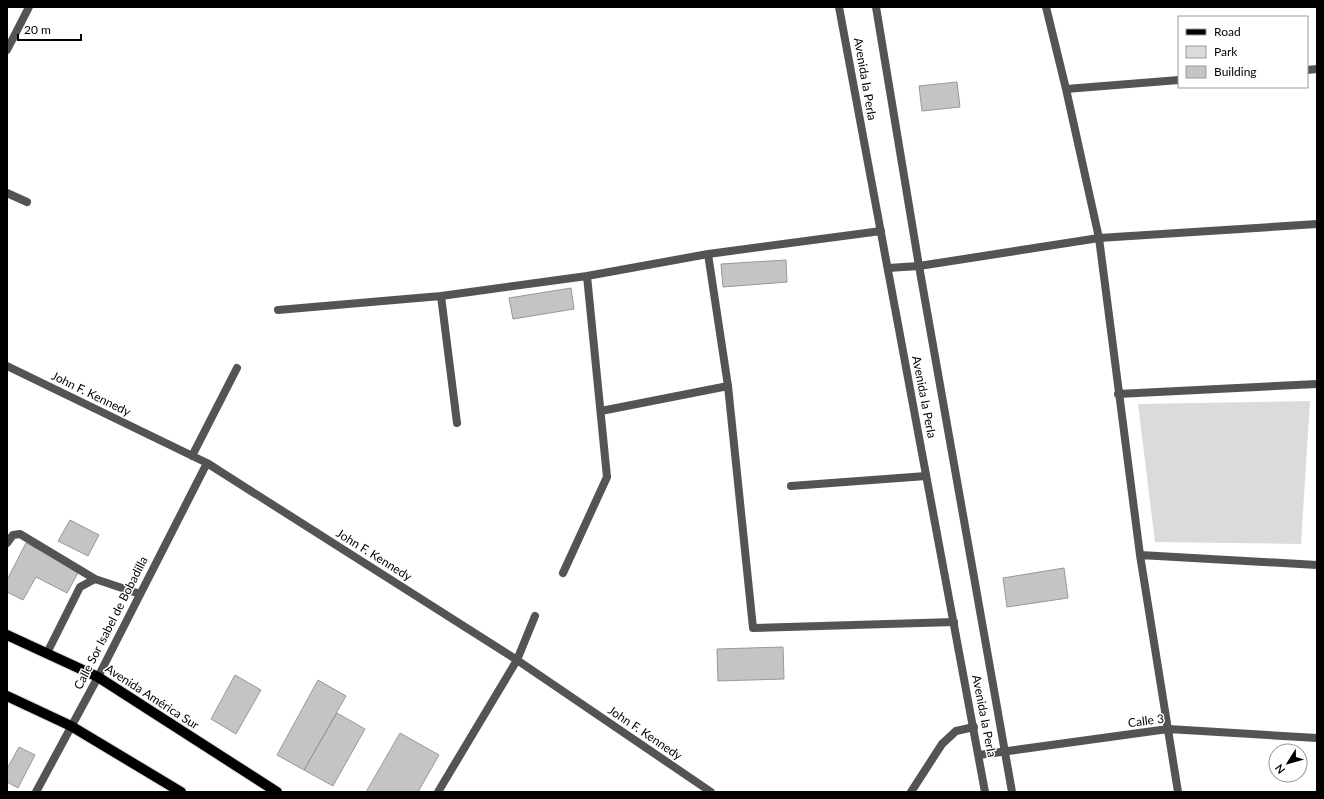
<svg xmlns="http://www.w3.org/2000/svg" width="1324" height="799" viewBox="0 0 1324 799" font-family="Lato,sans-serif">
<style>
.green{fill:#dbdbdb}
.building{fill:#c4c4c4;stroke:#989898}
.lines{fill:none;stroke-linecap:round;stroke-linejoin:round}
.primary-casing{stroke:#dbdbdb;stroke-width:12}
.service{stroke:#545454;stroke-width:8}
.minor{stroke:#545454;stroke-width:8}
.tertiary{stroke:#545454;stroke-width:8}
.primary{stroke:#000;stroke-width:10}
.labels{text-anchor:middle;stroke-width:3;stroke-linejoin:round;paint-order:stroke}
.street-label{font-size:12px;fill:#000;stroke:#fff}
</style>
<rect width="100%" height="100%" fill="#fff"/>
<!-- green -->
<path class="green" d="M1310,401L1301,544L1155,542L1138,404Z"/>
<!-- building -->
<path class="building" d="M957,82L960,107L922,111L919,86Z
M786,260L787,282L723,287L721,264Z
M571,288L574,309L513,319L509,298Z
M70,520L99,535L88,556L58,541Z
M26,543L79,571L67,593L36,577L23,600L7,592V580Z
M1064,568L1068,598L1007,607L1003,578Z
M783,647L784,679L718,681L717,649Z
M235,675L261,690L236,734L211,719Z
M318,680L346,696L304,770L277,755Z
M337,713L365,729L333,786L304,770Z
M400,733L439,755L418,792H366Z
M19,747L35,755L18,788L7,782V769Z"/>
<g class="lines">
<!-- primary casing -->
<g class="primary-casing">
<path id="primary" d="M7,635L98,677L277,792
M7,696L71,726L181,792"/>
</g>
<!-- service -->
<path class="service" d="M791,486L926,476
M7,543L13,535L20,534L95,579
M47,653L80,587L95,579L140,594"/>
<!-- minor -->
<path class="minor" d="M1046,7L1066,89L1099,238L1140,555L1178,792
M7,50L29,7
M1307,70L1317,69
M1066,89L1179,80
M7,193L27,202
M708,254L728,386L753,628L954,622
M888,268L919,266L1099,238L1317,224
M441,296L457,423
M278,310L441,296L587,276L708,254L881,231
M7,366L207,463L517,660L711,792
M1118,394L1317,384
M601,411L728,386
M192,456L237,368
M1140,555L1317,565
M563,573L607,477L587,276
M979,755L1168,729L1317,738
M36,792L98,677L207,463
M438,792L517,660L535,616
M911,792L942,744L956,731L974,727"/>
<!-- tertiary -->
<path class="tertiary" d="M839,7L985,792
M876,7L919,266L1012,792"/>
<!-- primary -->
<use href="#primary" class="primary"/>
</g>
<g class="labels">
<!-- street labels -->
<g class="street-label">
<text transform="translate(865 79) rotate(80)" y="4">Avenida la Perla</text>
<text transform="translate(91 394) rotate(26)" y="4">John F. Kennedy</text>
<text transform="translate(924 397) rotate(79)" y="4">Avenida la Perla</text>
<text transform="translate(374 555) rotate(32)" y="4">John F. Kennedy</text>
<text transform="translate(111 623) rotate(-63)" y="4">Calle Sor Isabel de Bobadilla</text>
<text transform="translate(152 697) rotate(33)" y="4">Avenida América Sur</text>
<text transform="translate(984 716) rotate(79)" y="4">Avenida la Perla</text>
<text transform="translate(1146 721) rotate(-7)" y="4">Calle 3</text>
<text transform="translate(645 733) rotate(34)" y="4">John F. Kennedy</text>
</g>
</g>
<!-- border -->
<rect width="1324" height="799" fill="none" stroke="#000000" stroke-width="16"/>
<!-- legend -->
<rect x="1178" y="16" width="130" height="72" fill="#ffffff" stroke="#999999"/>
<rect x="1186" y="29" width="20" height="6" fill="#000000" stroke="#999999"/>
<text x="1214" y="36" font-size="12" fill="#000000">Road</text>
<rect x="1186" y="46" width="20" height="12" fill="#dbdbdb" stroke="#999999"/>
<text x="1214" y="56" font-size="12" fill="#000000">Park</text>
<rect x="1186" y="66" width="20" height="12" fill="#c4c4c4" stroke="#999999"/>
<text x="1214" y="76" font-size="12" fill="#000000">Building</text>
<!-- north arrow -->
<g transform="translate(1288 763) rotate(233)"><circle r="19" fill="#ffffff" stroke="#999999"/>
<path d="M0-3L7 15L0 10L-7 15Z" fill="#000000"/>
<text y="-6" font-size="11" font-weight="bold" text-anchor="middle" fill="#000000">N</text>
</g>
<!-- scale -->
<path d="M18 34v6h63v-6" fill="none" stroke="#000000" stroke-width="2"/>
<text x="24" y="34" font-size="12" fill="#000000" stroke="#ffffff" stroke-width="3" paint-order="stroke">20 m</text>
</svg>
